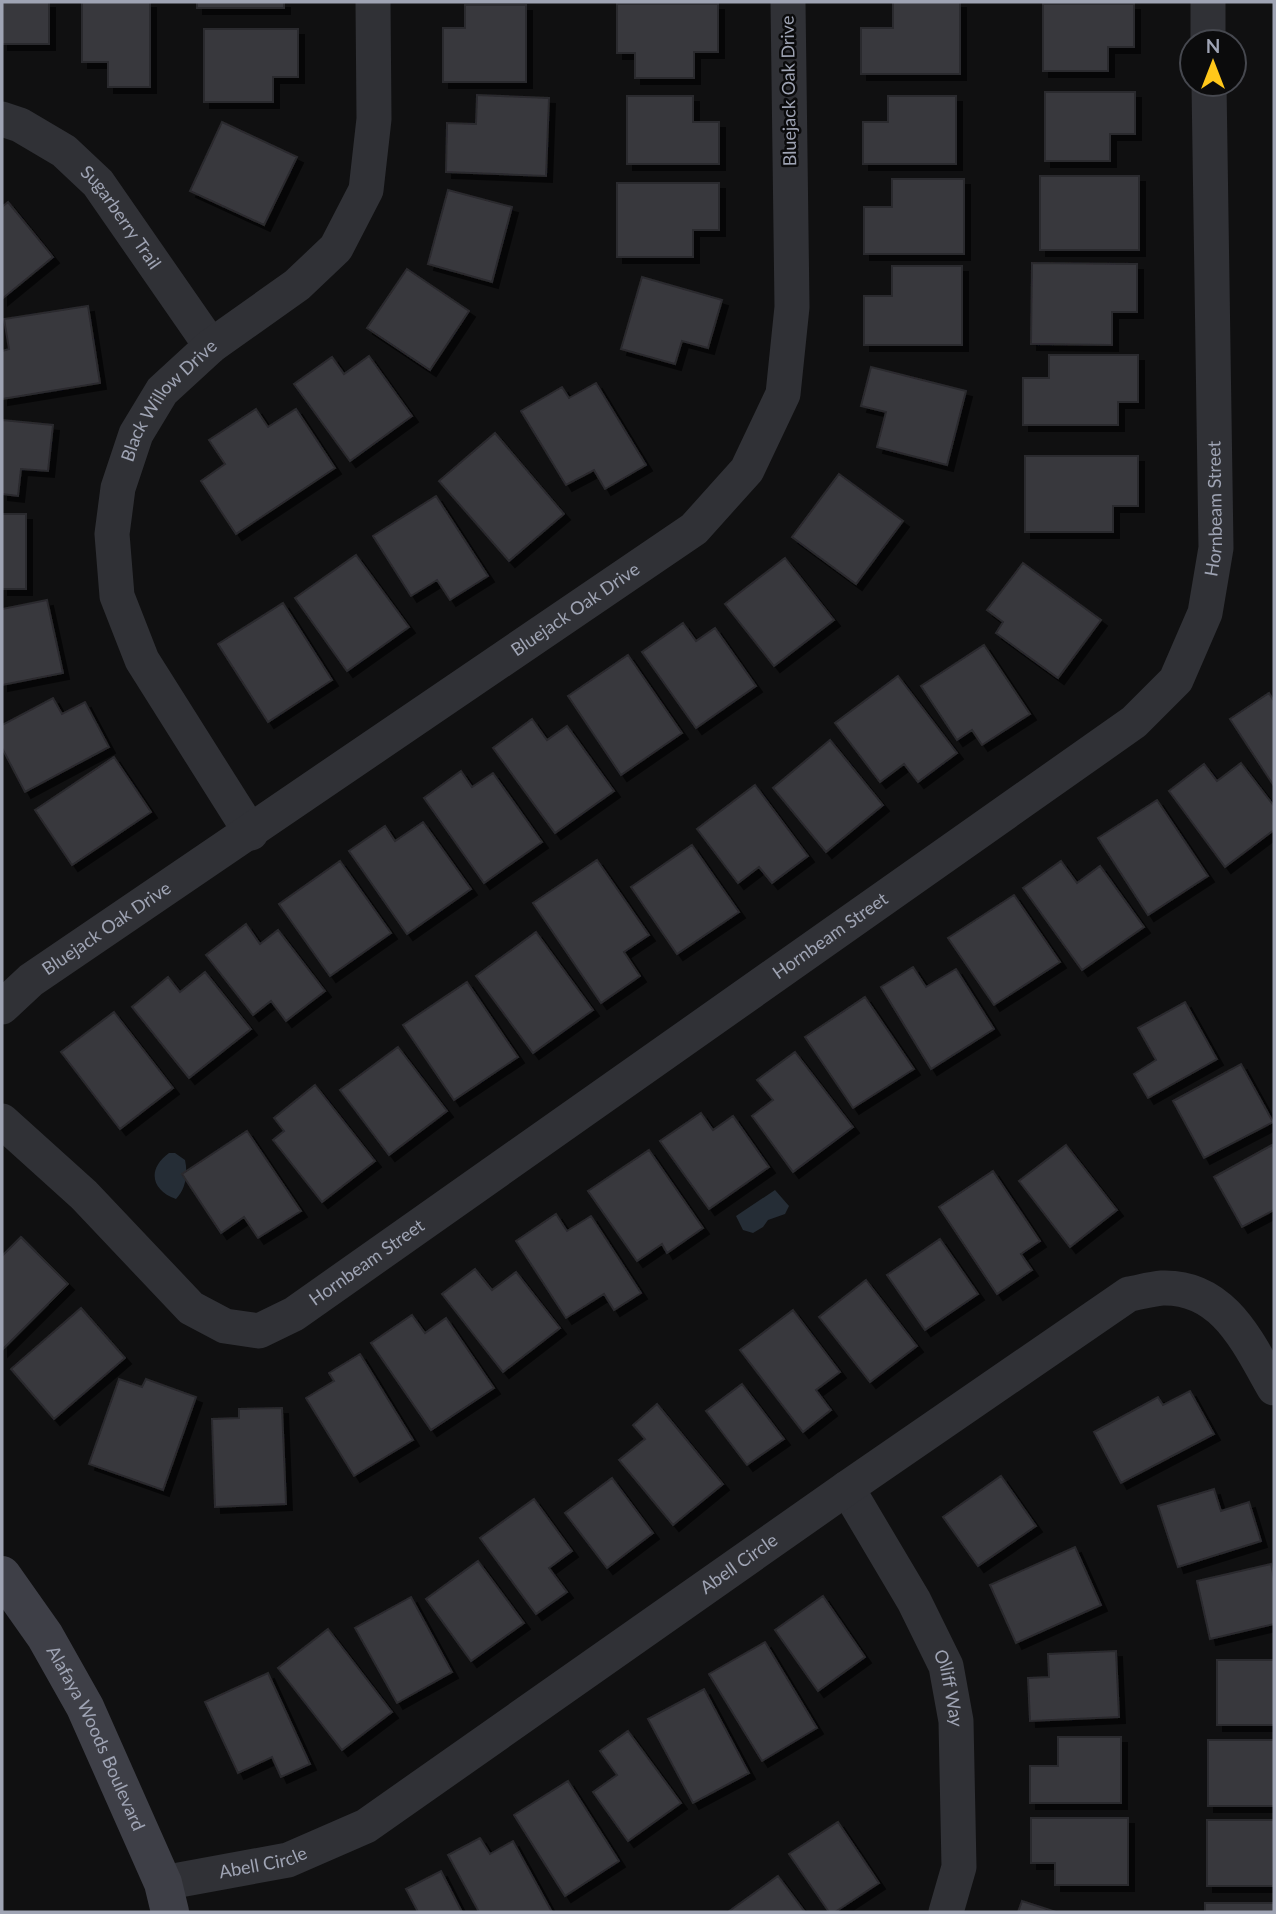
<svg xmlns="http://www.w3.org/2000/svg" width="1276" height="1914" viewBox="0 0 1276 1914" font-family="Lato,sans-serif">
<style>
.water{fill:#252d36}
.building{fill:#39383e;stroke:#2a292d;stroke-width:2;filter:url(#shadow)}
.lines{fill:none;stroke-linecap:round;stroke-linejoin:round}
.street{stroke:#303136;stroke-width:35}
.secondary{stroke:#3e3f47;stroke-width:38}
.labels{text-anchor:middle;stroke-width:5;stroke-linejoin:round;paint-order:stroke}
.street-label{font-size:18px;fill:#9fa4b4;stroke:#0b0b0c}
</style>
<defs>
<filter id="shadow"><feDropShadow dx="6" dy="6" stdDeviation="0" flood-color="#0009"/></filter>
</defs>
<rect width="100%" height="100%" fill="#101011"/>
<!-- water -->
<path class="water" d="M169,1153H175L185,1160C188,1173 186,1189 176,1199C151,1190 147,1169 169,1153Z
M775,1190L789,1206L785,1214L768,1220L763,1227L753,1233L743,1230L736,1216Z"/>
<!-- building -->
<path class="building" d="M2,2H49V44H2Z
M82,2H150V87H108V62H82Z
M197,2H284V8H197Z
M893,2H960V74H861V28H893Z
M617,4H718V52H694V78H635V53H617Z
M1043,4H1134V47H1108V71H1043Z
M465,5H526V82H443V28H465Z
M204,29H298V77H273V102H204Z
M1045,92H1135V134H1110V161H1045Z
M477,95L549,98L546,176L446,172L447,123L476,124Z
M627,96H693V122H719V164H627Z
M888,96H956V164H863V122H888Z
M222,122L297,157L264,225L190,191Z
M1040,176H1139V250H1040Z
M892,179H964V254H864V207H892Z
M617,183H719V230H693V257H617Z
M448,190L512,207L492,282L428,264Z
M8,202L53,257L2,299V207Z
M1032,263L1137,264V312H1112V345L1031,344Z
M892,266H962V345H864V296H892Z
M407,269L469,311L430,370L367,328Z
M642,277L722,300L708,348L682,341L675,364L621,349Z
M88,306L100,383L2,399V351L9,349L4,319Z
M1049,355H1138V402H1118V425H1023V378H1049Z
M369,356L412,416L350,461L294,384L332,357L344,374Z
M871,367L966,391L947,465L877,447L886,412L861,406Z
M596,383L646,465L605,489L594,470L566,485L521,411L562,387L569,398Z
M256,409L268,427L296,409L335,468L236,534L201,481L225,464L209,440Z
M2,420L53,425L48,471L21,469L18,496L2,494Z
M495,433L564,514L509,561L439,481Z
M1025,456H1138V506H1113V532H1025Z
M839,474L903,521L856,584L792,537Z
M436,496L488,576L450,600L437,580L411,596L373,536Z
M2,514H26V589H2Z
M356,555L409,627L347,671L295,598Z
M785,558L834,620L774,666L725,604Z
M1023,563L1101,620L1058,678L996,633L1003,622L987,610Z
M47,600L63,673L2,685V609Z
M283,603L332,680L268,722L218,644Z
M683,623L696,641L715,628L756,686L696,728L642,652Z
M984,645L1030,714L982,745L972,730L957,740L921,686Z
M628,655L682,733L621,775L568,696Z
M898,676L957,753L918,782L904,764L880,782L835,723Z
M1269,693L1274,701V786L1230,719Z
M53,698L62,714L85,702L109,747L25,792L2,748V725Z
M532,719L547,740L567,726L614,791L555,833L493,748Z
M830,740L883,805L826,852L773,788Z
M114,757L151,812L72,865L35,810Z
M1241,763L1274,806V830L1225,867L1169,791L1204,764L1217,781Z
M461,771L472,787L493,773L542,842L484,883L424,798Z
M755,785L808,856L772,883L759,867L738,883L697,829Z
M1157,800L1208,876L1148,915L1098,838Z
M423,822L471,889L407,934L349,851L385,826L395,841Z
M692,845L739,912L677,954L631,887Z
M597,860L649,935L624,952L640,976L601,1003L533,903Z
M340,861L391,933L330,976L279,904Z
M1061,861L1077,883L1100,866L1144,927L1082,970L1023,888Z
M1014,895L1060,962L994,1005L948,938Z
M246,924L260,944L278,930L325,991L286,1021L271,1001L253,1015L206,955Z
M536,932L593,1010L533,1053L476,976Z
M913,967L926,987L956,969L994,1029L931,1069L881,987Z
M205,972L251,1029L189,1078L132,1007L168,977L180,992Z
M467,982L518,1057L454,1100L403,1025Z
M865,997L914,1069L853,1108L805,1037Z
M1185,1002L1217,1059L1148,1098L1134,1074L1156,1060L1138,1028Z
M114,1012L173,1088L120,1129L61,1052Z
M398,1047L447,1111L389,1155L340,1090Z
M795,1052L853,1127L793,1172L752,1116L773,1100L757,1080Z
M1241,1064L1273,1122L1204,1158L1173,1101Z
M315,1085L375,1161L322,1202L273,1140L284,1131L274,1118Z
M701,1113L713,1130L733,1116L769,1167L709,1209L660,1141Z
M247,1131L301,1211L258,1238L244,1217L221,1233L182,1174Z
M1066,1145L1117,1210L1070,1247L1019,1181Z
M1272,1145L1274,1149V1210L1242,1227L1214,1177Z
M649,1150L703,1228L667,1253L662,1244L637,1261L588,1191Z
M993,1171L1040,1241L1021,1254L1032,1270L997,1294L939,1207Z
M556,1214L567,1231L591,1216L641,1293L614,1310L604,1294L566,1318L516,1241Z
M21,1237L68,1284L2,1350V1256Z
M940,1239L978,1294L925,1330L887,1275Z
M475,1269L492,1290L516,1272L560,1328L503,1372L442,1294Z
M866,1280L917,1346L870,1382L819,1317Z
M81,1308L125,1358L54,1419L11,1369Z
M793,1310L840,1372L816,1390L831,1410L803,1432L740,1350Z
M412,1315L425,1333L446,1318L494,1388L431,1430L371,1343Z
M360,1354L413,1440L354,1476L306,1398L334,1381L329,1373Z
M119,1379L142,1387L146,1379L196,1397L163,1490L89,1464Z
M742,1384L784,1439L747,1465L706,1411Z
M1190,1391L1214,1434L1121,1483L1094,1432L1158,1397L1163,1405Z
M657,1404L723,1484L673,1525L619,1460L645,1439L633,1425Z
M282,1408L286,1504L215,1507L212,1419L239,1418V1409Z
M1001,1476L1036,1526L978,1566L943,1517Z
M612,1478L653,1533L607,1568L565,1513Z
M1214,1489L1221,1511L1249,1502L1261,1541L1178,1567L1158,1506Z
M534,1499L572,1551L549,1568L567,1592L536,1614L480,1538Z
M1075,1547L1101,1605L1016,1643L990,1585Z
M478,1561L524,1623L471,1661L426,1599Z
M1271,1564L1274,1578V1624L1210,1639L1197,1581Z
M823,1596L865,1657L818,1691L775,1630Z
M411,1597L452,1672L397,1703L355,1628Z
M328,1629L392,1712L342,1750L278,1668Z
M765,1642L817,1728L762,1761L709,1674Z
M1116,1651L1119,1717L1030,1721L1028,1678L1049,1677L1048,1654Z
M1217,1660H1274V1725H1217Z
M268,1673L310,1764L281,1777L272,1757L238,1773L205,1702Z
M704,1689L749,1773L693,1803L648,1719Z
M628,1731L681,1803L628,1841L593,1792L617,1775L600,1751Z
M1058,1737H1121V1803H1030V1766H1058Z
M1208,1740H1274V1806H1208Z
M568,1781L619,1861L565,1896L514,1815Z
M1031,1818H1128V1885H1055V1863H1031Z
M1207,1820H1274L1273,1886H1207Z
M838,1822L879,1883L835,1912H829L789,1854Z
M480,1838L490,1854L513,1841L552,1912H479L448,1855Z
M441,1871L462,1912H418L406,1889Z
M778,1876L805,1912H728Z
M1022,1901L1056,1912H1018Z
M1205,1903H1274V1912H1205Z"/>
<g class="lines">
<!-- street -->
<g class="street">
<path d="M1208,2V42"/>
<path id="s1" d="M2,119L20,125L64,151L98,183L211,346"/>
<path id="s2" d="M251,833L142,660L117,596L112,534L118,488L136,434L162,391L211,346L297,285L336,248L366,190L374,119L373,2"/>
<path id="s3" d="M2,1007L31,980L694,529L747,470L783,394L792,307L788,2"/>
<path id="s4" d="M2,1121L84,1195L191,1308L225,1326L259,1331L294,1314L1134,722L1176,680L1205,613L1216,548L1209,84"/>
<path id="s5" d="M847,1488L914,1601L946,1666L956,1721L959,1867L946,1912"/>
<path id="s6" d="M163,1883L288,1860L366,1826L847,1488L1129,1294C1140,1292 1151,1289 1162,1288C1224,1286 1248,1343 1274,1388"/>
</g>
<!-- secondary -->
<path class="secondary" id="s7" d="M2,1575L45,1636L85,1707L163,1883L170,1912"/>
</g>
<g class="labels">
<!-- street labels -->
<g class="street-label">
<text transform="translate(789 91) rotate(-91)" y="6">Bluejack Oak Drive</text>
<text dy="6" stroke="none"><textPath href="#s1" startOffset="158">Sugarberry Trail</textPath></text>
<text dy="6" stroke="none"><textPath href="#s2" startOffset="485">Black Willow Drive</textPath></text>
<text dy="6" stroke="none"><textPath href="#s4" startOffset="1643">Hornbeam Street</textPath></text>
<text dy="6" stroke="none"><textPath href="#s3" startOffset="698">Bluejack Oak Drive</textPath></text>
<text dy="6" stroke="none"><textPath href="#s3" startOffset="131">Bluejack Oak Drive</textPath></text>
<text dy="6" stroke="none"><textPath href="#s4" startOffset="1034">Hornbeam Street</textPath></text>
<text dy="6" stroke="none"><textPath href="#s4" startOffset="467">Hornbeam Street</textPath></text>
<text dy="6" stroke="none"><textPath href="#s6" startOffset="668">Abell Circle</textPath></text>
<text dy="6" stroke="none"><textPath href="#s5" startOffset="226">Olliff Way</textPath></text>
<text dy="6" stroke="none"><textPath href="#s7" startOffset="189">Alafaya Woods Boulevard</textPath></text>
<text dy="6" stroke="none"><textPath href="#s6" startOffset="102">Abell Circle</textPath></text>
</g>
</g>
<!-- border -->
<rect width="1276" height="1914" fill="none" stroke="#9fa4b4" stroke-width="7"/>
<!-- north arrow -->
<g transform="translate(1213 63)"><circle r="33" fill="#0b0b0c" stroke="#46484f" stroke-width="2"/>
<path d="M0-5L12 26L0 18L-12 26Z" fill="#ffc71a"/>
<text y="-10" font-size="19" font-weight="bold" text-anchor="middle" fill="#9fa4b4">N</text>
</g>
</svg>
